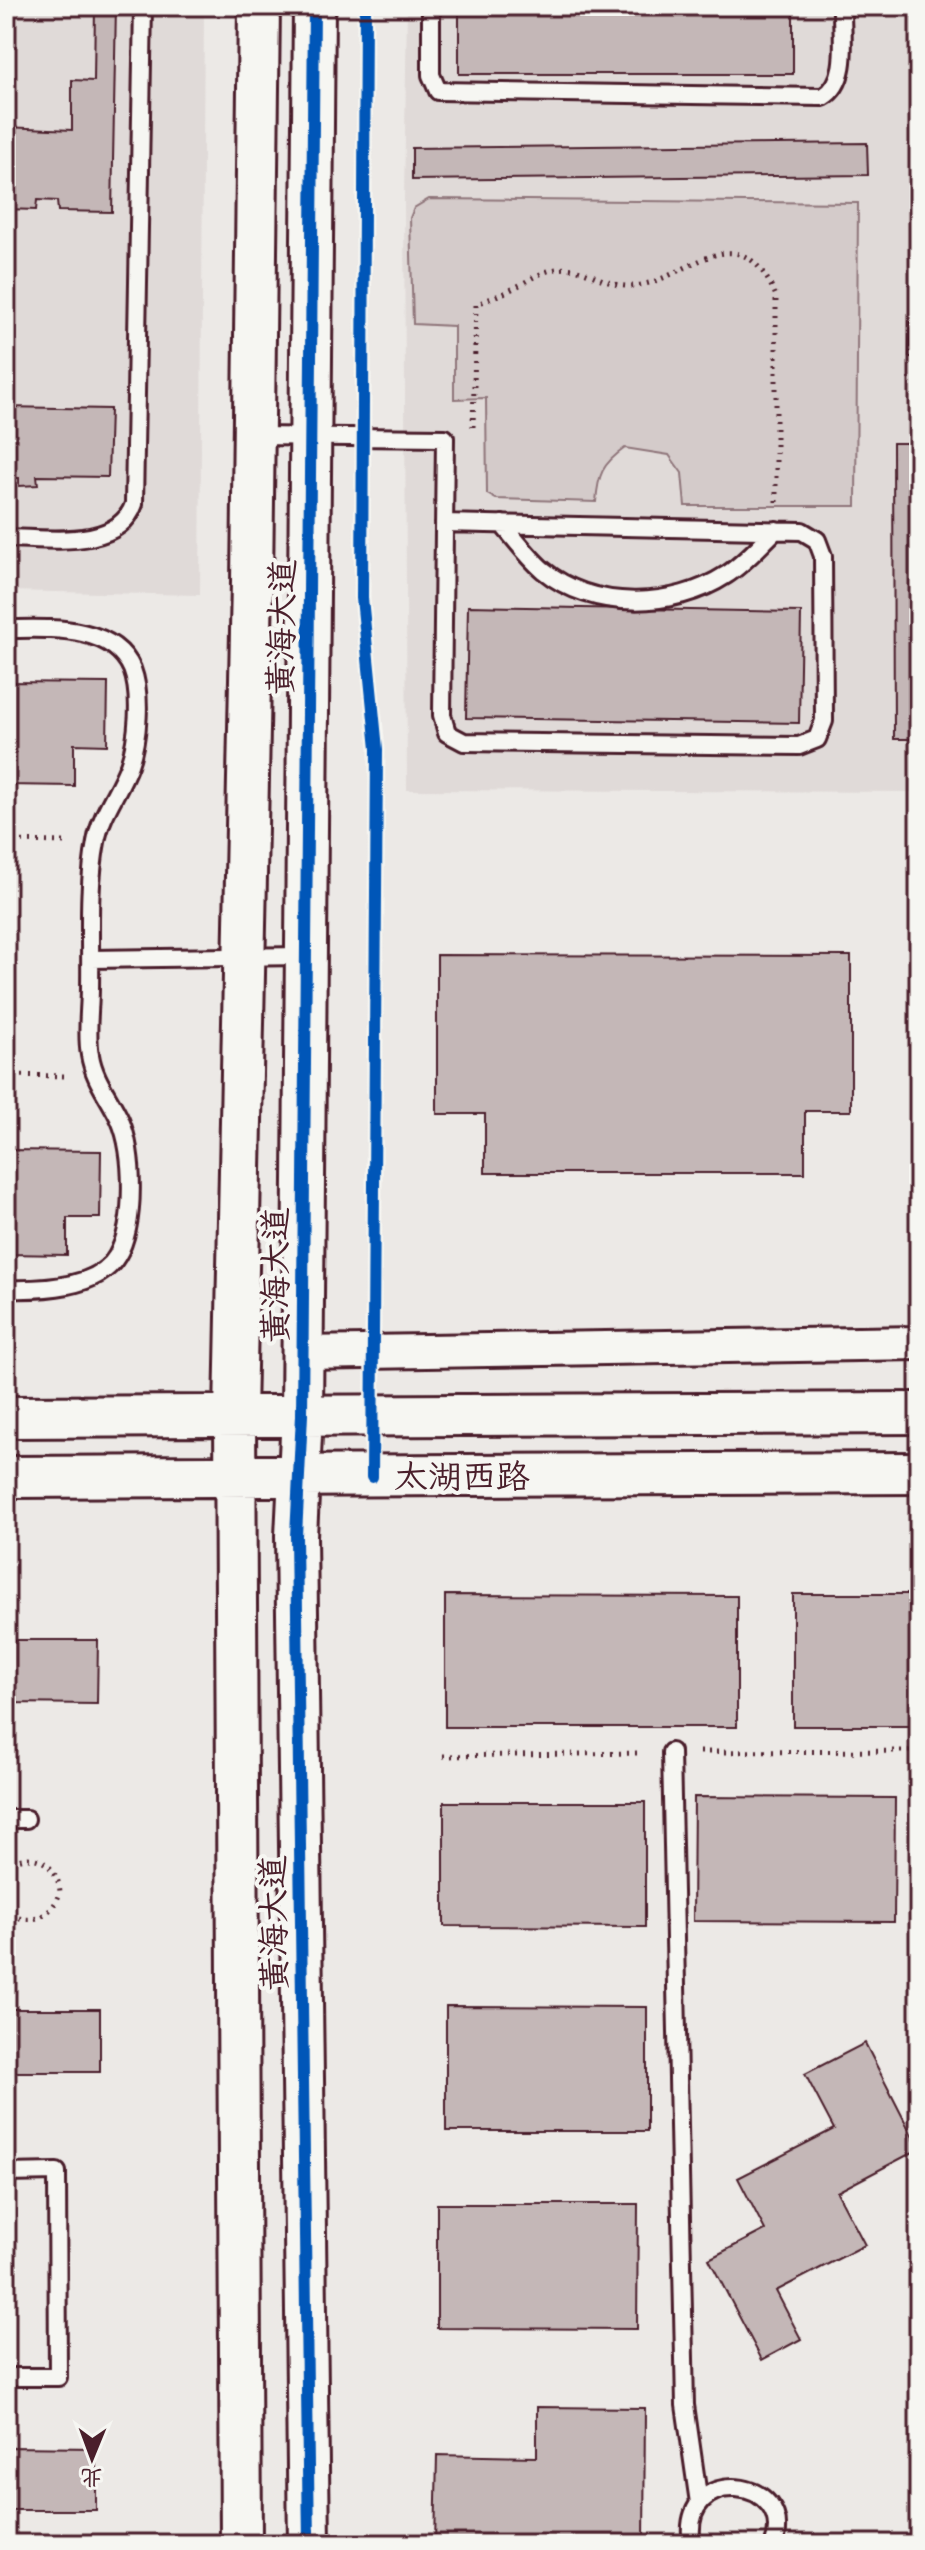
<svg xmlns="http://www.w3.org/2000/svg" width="925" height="2550" viewBox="0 0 925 2550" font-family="Caveat,'LXGW WenKai TC',sans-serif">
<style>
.built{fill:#e0dad8}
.green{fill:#d4cbca;stroke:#8f757a;stroke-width:2}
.building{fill:#c4b7b7;stroke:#4a1f2b;stroke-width:2}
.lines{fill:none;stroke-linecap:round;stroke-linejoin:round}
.service-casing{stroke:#4a1f2b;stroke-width:22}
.minor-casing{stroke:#4a1f2b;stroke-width:38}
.tertiary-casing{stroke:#4a1f2b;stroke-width:46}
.path{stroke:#4a1f2b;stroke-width:5;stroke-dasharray:2 6;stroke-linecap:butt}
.service{stroke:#f6f6f2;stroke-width:16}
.minor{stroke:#f6f6f2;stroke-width:32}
.tertiary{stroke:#f6f6f2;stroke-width:40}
.cycleway-casing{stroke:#f6f6f2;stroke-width:17}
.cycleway{stroke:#0057b8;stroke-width:12}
.labels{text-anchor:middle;stroke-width:8;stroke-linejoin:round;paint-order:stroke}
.street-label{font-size:34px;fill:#4a1f2b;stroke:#f6f6f2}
</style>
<rect width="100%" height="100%" fill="#ece9e6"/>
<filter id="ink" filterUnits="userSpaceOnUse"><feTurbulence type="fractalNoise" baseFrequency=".0125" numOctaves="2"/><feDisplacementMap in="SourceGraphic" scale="16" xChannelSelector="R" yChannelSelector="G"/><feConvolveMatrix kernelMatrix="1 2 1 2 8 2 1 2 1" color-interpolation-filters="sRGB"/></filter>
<g filter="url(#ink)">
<!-- built -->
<path class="built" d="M6,6H204L200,595L6,591Z
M407,6H919V792L407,790L404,199Z"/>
<!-- green -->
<path class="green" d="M429,199L858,203L856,506H685L682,473L669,455L625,448C602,464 598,475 596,502L496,499L487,494L486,398L454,399V326L413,324L410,218L414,208Z"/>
<!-- building -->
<path class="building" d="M95,6H116L112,212L58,211L57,201L37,200L36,210L6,209V127L72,130V80L94,81Z
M459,6H793V74H459Z
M867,143L868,175L412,180V148Z
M910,322H919V357H909Z
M6,407L110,409L108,477L37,476L38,485L19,486V478H6Z
M893,443H919V739H894Z
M468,606L801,612L799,723L466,718Z
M6,682L108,683L107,745L74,744V786L6,785Z
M437,955L851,956V1111H805V1173H485V1114H437Z
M6,1150L101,1151L100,1218H67V1255L6,1254Z
M793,1594H919V1726H793Z
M445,1595L737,1596V1727H445Z
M6,1640H98L97,1704L6,1703Z
M694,1797L895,1798L894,1922L693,1921Z
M444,1802H645V1927L444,1926Z
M446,2006L647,2007V2131H446Z
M6,2009H100V2072H6Z
M865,2043L919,2149L837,2192L865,2245L776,2291L801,2339L762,2360L709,2259L765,2230L738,2178L834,2129L805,2074Z
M437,2204H638L637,2329L437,2328Z
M537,2407L645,2408L644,2543L435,2544L437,2455L537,2457Z
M6,2447L96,2448V2510H6Z"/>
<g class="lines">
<!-- service casing -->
<g class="service-casing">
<path id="service" d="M431,6V75L438,91L823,97C851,81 841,34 842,6
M254,436L445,438L442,715L447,733L464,742L799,746L817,739L824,721L823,556L817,540L802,531L444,523
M502,524C515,539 528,557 543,570C593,611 674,609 726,575C744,564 760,545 776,530
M6,538C45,538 118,551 134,504L143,6
M6,629C46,629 112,623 132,669C142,695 138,739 129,765C119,792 101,813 96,842C87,889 91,940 90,988C90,1009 86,1034 90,1055C94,1080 110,1098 120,1120C134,1153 136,1224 117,1256C98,1289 40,1290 6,1289
M91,959L305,956
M671,1752L685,2405L699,2503
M6,1819H26
M6,2173L57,2172L58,2377H6
M692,2544C678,2462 797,2477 774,2544"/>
</g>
<!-- minor casing -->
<g class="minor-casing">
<path id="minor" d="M303,1353L919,1343"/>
</g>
<!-- tertiary casing -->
<g class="tertiary-casing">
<path id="tertiary" d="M6,1417L919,1413
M6,1477L919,1473
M241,2544L235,1415L252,582L259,6
M309,2544L296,1536L302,1415L314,6"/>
</g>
<!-- path -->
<path class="path" d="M473,427L476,305C487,299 499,296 510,290C531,280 547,265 573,269C594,273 609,287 631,286C687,284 737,206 776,296V503
M6,841L70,842
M6,1075L68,1076
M700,1752L919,1751
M443,1756L642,1753
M6,1867C30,1847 58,1863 60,1892C53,1917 27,1929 6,1910"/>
<!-- service -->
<use href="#service" class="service"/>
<!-- minor -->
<use href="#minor" class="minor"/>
<!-- tertiary -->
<use href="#tertiary" class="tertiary"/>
<!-- cycleway casing -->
<g class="cycleway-casing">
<path id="cycleway" d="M365,6L362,598L377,749L372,1477
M309,2544L296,1536L302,1415L314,6"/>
</g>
<!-- cycleway -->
<use href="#cycleway" class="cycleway"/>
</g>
</g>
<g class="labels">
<!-- street labels -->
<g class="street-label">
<text transform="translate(281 627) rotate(-89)" y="12">黄海大道</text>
<text transform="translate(275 1275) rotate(-90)" y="12">黄海大道</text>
<text x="462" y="1488">太湖西路</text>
<text transform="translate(273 1923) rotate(-91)" y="12">黄海大道</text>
</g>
</g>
<!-- margin -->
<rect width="925" height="2550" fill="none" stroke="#f6f6f2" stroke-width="32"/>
<rect x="16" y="16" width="893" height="2518" fill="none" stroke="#4a1f2b" stroke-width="3" filter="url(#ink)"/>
<!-- north arrow -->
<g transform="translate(92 2458) rotate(181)" stroke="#f6f6f2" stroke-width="6" paint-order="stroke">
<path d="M0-6L14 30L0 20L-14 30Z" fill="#4a1f2b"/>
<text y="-12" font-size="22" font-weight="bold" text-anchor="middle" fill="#4a1f2b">北</text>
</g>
</svg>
